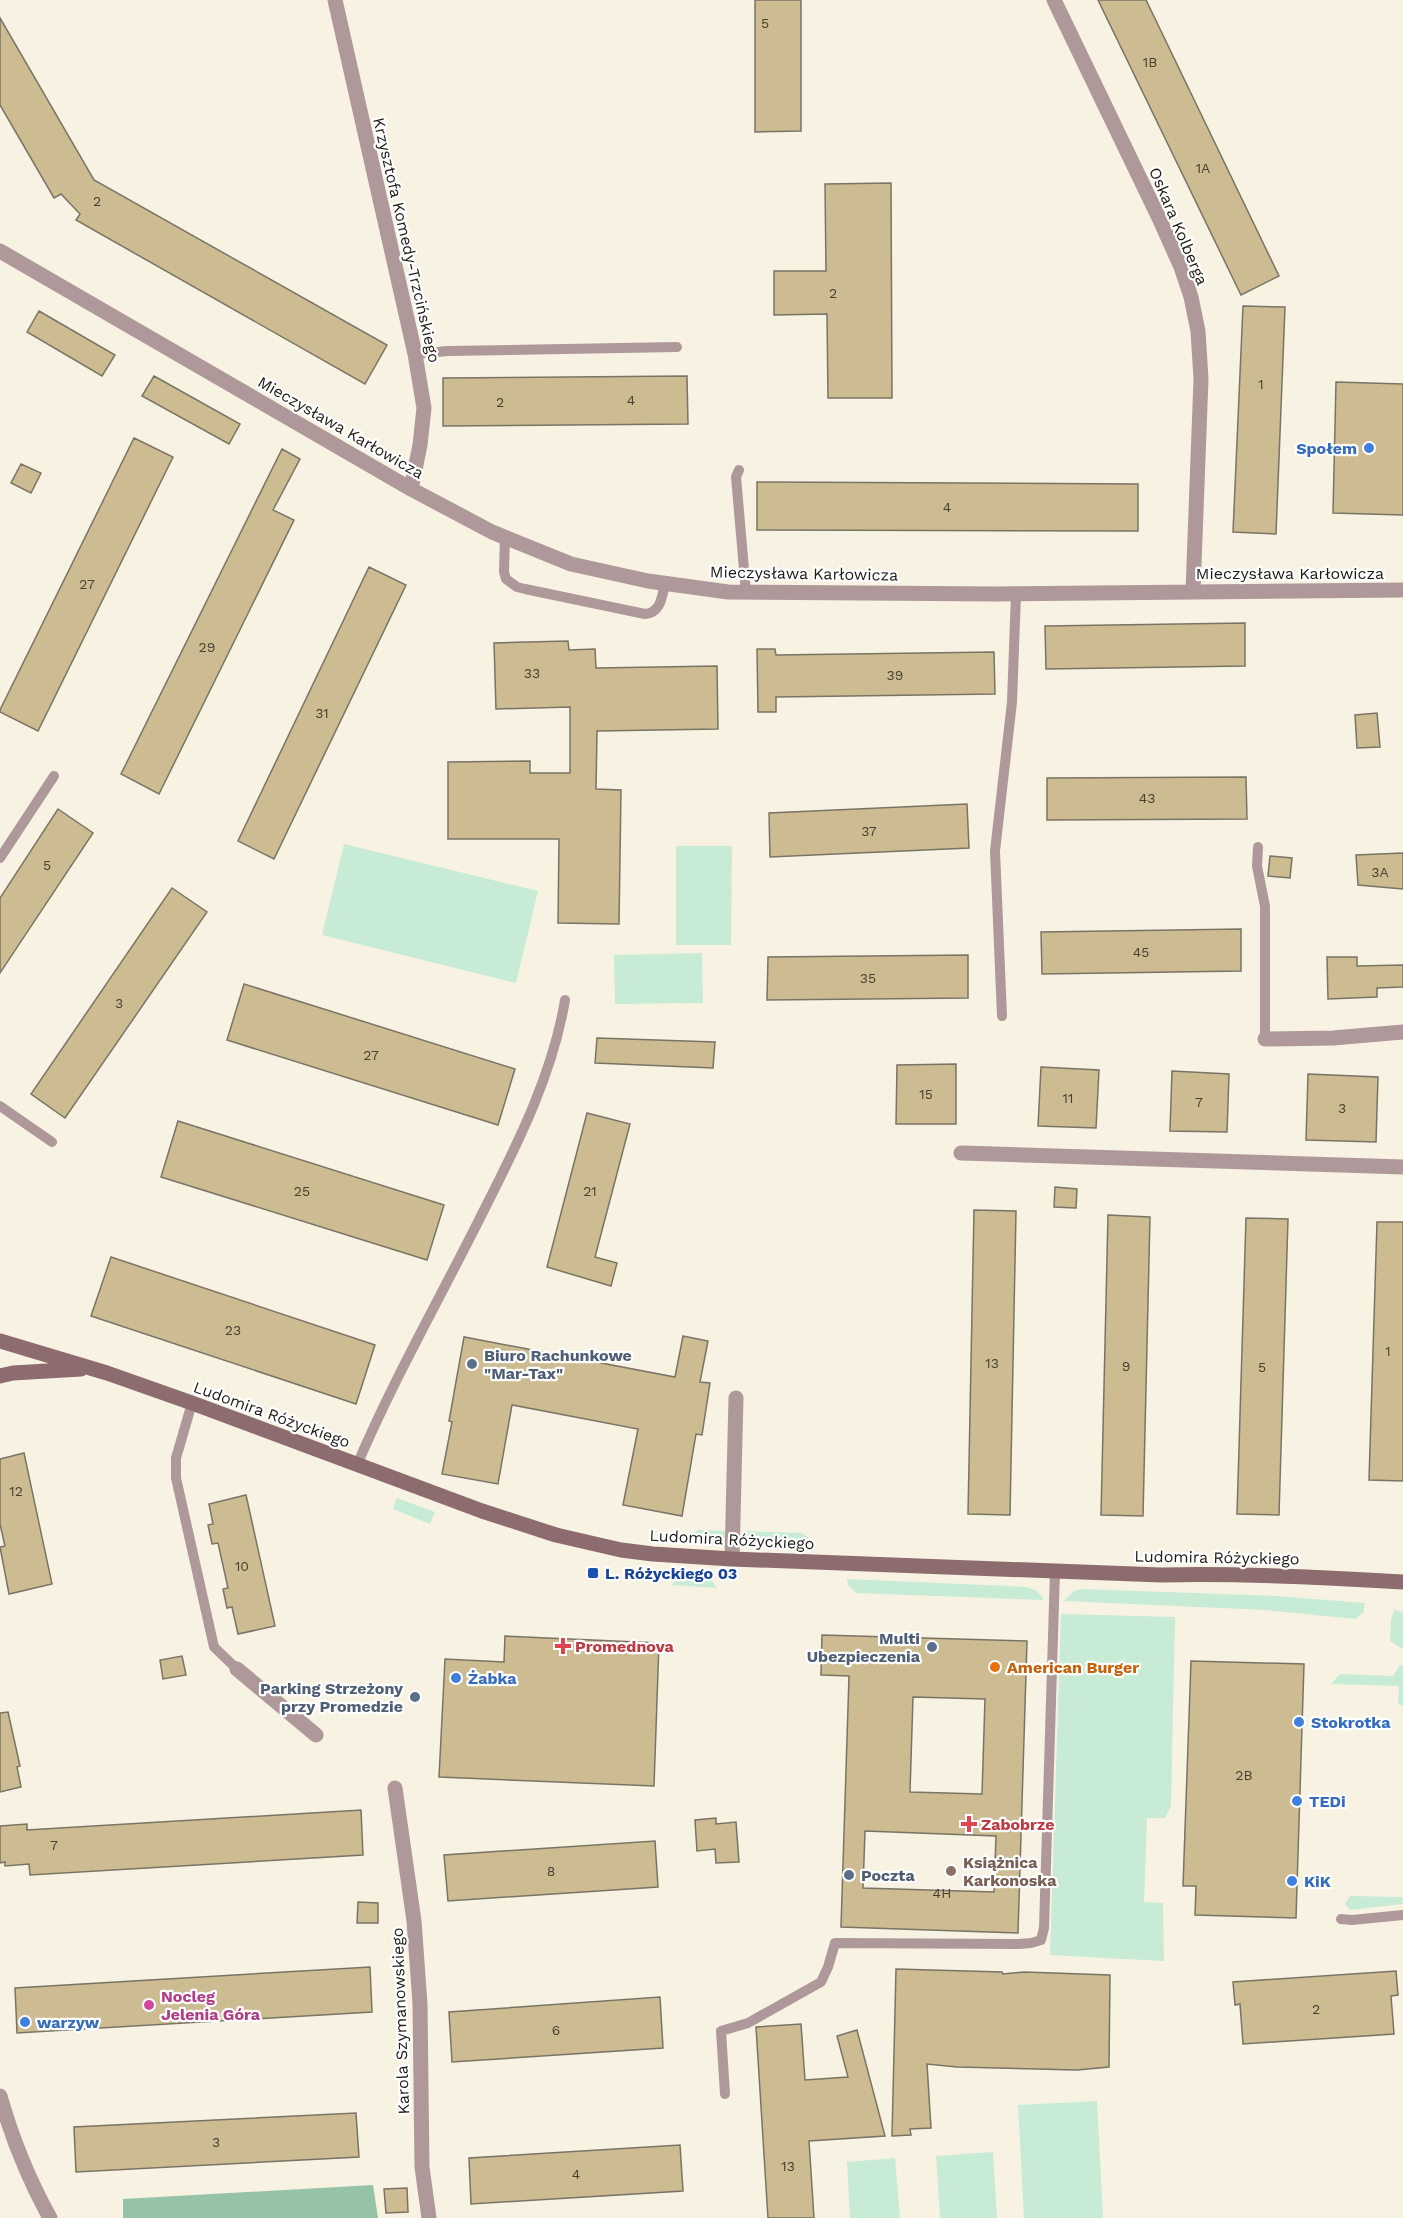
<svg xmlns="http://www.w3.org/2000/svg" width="1403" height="2218" viewBox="0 0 1403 2218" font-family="'Work Sans',sans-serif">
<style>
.green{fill:#c7ebd5}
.forest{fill:#96c2a8}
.building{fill:#cdbc91;stroke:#797466;stroke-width:1.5;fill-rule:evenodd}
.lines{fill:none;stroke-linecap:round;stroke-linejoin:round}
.lane{stroke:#af9899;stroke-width:10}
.street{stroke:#af9899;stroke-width:15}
.secondary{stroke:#8d6c6f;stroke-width:15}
.shop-dot{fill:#3f7fe0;stroke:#fff;stroke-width:2}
.service-dot{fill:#5c6f8a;stroke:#fff;stroke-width:2}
.transit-dot{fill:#1a4fb4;stroke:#fff;stroke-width:2}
.health-dot{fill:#e0444e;stroke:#fff;stroke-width:2}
.food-dot{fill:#e8710a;stroke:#fff;stroke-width:2}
.education-dot{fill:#8d6e63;stroke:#fff;stroke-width:2}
.hotel-dot{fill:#d1479c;stroke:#fff;stroke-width:2}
.labels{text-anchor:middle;stroke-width:4.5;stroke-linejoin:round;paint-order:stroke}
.number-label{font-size:14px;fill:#484234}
.street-label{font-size:16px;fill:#1c1a15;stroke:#fff}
.shop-label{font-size:16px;font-weight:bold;fill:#366cbe;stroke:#fff;text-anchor:start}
.service-label{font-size:16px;font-weight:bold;fill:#4e5e75;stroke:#fff;text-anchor:start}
.transit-label{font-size:16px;font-weight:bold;fill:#164399;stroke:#fff;text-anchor:start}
.health-label{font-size:16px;font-weight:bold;fill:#be3a42;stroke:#fff;text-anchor:start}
.food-label{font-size:16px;font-weight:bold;fill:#c56008;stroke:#fff;text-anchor:start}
.education-label{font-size:16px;font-weight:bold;fill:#785e54;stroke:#fff;text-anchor:start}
.hotel-label{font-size:16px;font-weight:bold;fill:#b23c85;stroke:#fff;text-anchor:start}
</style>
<rect width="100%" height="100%" fill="#f8f2e3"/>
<!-- green -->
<path class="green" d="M344,844L538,891L516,983L322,935Z
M676,846H732L731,945H676Z
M702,953L703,1003L615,1004L614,955Z
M397,1498L435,1512L430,1524L393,1509Z
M699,1530L726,1531L725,1537L717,1542L678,1540Z
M742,1531L802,1533L808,1537L812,1546L755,1544L747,1540Z
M694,1574L710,1578L717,1588L672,1585L677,1577Z
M847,1579L1027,1587L1037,1591L1044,1600L856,1593L848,1585Z
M1081,1589L1276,1596L1365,1603L1363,1613L1355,1619L1266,1610L1064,1601L1074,1591Z
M1394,1609L1403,1613V1649L1390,1641L1391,1621Z
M1061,1614L1175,1617L1171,1806L1165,1818H1147L1144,1902L1163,1903L1164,1961L1050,1955Z
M1400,1665L1403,1666V1706L1398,1704L1399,1686L1331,1684L1340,1674L1393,1676Z
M1350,1896L1402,1897L1403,1904L1350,1910L1345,1904Z
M1097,2101L1103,2218H1024L1018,2105Z
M993,2152L997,2218H940L936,2156Z
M895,2158L900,2218H850L847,2162Z"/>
<!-- forest -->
<path class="forest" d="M373,2185L378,2218H123V2199Z"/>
<!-- building -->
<path class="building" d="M755,0H801V131L755,132Z
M1098,0H1146L1279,276L1241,295Z
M0,18L94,180L387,345L365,384L76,220L80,214L61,194L54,198L0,105Z
M891,183L892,398H828L827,314L774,315V271H826L825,184Z
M1243,306L1285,307L1276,534L1233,532Z
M39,311L115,355L102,376L27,332Z
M154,376L240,424L229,444L142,396Z
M687,376L688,424L443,426V378Z
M1336,382L1403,384V515L1333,513Z
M134,438L173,457L38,731L0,712V710Z
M282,449L300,459L273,510L294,520L159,794L121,774Z
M21,464L41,473L31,493L11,483Z
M757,482L1138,484V531L757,530Z
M369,567L406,585L274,859L238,841Z
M1245,623V666L1046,669L1045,626Z
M568,641L569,650L595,649L596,668L717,666L718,729L597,731L596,789L621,790L619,924L558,923L559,839H448V762L530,761V773H570V707L496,709L494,643Z
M757,649H775L776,655L994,652L995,694L776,697V712H758Z
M1377,713L1380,747L1357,748L1355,715Z
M1246,777L1247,819L1047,820V778Z
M967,804L969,848L770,857L769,813Z
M58,809L93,833L0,973V898Z
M1403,853V889L1358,885L1356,855Z
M1270,856L1292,858L1290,878L1268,876Z
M172,888L207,912L65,1118L31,1094Z
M1241,929V971L1042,974L1041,932Z
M968,955V998L767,1000L768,957Z
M1327,957H1357V966L1403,965V987L1377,988V997L1328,999Z
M244,984L515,1069L498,1125L227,1040Z
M597,1038L715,1042L713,1068L595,1063Z
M956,1064V1124H896L897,1065Z
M1041,1067L1099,1070L1096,1128L1038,1126Z
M1172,1071L1229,1074L1227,1132L1170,1131Z
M1308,1074L1378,1077L1376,1142L1306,1140Z
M587,1113L630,1124L595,1257L617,1263L611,1286L547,1267Z
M178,1121L444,1205L427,1260L161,1177Z
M1055,1187L1077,1189L1076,1208L1054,1207Z
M974,1210L1016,1211L1010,1515L968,1514Z
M1108,1215L1150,1217L1143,1516L1101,1515Z
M1246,1218L1288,1219L1279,1515L1237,1514Z
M1377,1222H1403V1481L1369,1480Z
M111,1257L375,1345L356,1404L91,1316Z
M683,1336L708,1341L700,1382L710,1383L702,1435L696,1434L682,1516L623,1505L638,1429L512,1405L498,1484L442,1474L452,1422L449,1421L464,1337L675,1377Z
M24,1453L52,1584L9,1594L0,1547L5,1546L0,1524V1459Z
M246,1495L275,1626L238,1634L232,1607L227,1608L223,1589L228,1588L218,1543L212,1544L208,1525L213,1524L209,1504Z
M822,1635L1027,1641L1018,1933L841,1927L849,1676L821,1675ZM913,1697L985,1699L982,1794L910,1792ZM865,1831L996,1836L994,1892L863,1888Z
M505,1636L659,1643L654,1786L439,1777L445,1659L504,1662Z
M182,1656L186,1675L163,1679L160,1660Z
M1191,1661L1304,1664L1296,1918L1195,1915L1196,1886H1183Z
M8,1712L20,1766L17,1767L21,1787L0,1792V1713Z
M361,1810L363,1855L30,1875L29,1864L5,1866V1862L0,1863V1826L27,1824V1830Z
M716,1818V1824L736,1822L739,1862L716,1863L715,1849L697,1851L695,1820Z
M655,1841L658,1887L448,1901L444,1855Z
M358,1902L378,1903V1923H357Z
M370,1967L372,2012L17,2033L15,1988Z
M896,1969L1002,1972L1003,1974L1024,1972L1110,1975L1109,2067L1077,2070L957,2067L927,2064L931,2128L910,2129L911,2135L892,2136Z
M1396,1971L1398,1995L1391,1996L1394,2034L1243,2044L1240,2004L1235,2005L1233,1982Z
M660,1997L663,2048L452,2062L449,2012Z
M801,2024L805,2080L848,2077L837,2036L857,2030L885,2136L809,2141L814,2218H768L756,2027Z
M356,2113L359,2157L76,2172L74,2127Z
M680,2145L683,2191L471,2204L469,2158Z
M407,2188L408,2212L386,2213L384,2189Z"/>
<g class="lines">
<!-- lane -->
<path class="lane" d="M415,354L448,351L677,347
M739,470L736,477L746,592
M505,537L504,572L506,579L517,587L525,589L645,614C661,613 662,596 665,584
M1258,847L1257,866L1265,906V1039
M0,858L54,776
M1002,1016L995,851L1012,702L1016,594
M0,1106L52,1142
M192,1403L176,1458V1478L214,1647L237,1669
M357,1465C395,1376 444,1291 487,1204C520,1139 553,1072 565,1000
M1341,1919L1352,1920L1403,1915
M725,2094L721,2031L748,2023L821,1982L828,1967L835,1943L1019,1944L1031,1943L1041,1940L1044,1928L1055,1571"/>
<!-- street -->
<path class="street" d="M335,0L415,354L424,408L420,445L411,489
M1054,0L1159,218L1181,267L1191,297L1198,331L1201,379L1193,591
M0,251L411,489L492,532L571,564L648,581L728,592L997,594L1403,590
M1265,1039L1333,1038L1403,1032
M961,1153L1403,1167
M732,1559L736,1398
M237,1669L316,1735
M395,1788L414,1921L420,2004L422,2167L429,2218
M0,2096C12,2138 29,2180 50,2218"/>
<!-- secondary -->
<path class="secondary" d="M0,1341L107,1373L192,1403L482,1511L556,1535L621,1550L653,1554L732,1559L1161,1575C1242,1573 1322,1577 1403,1582
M0,1376L13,1373L81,1369"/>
</g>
<!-- markers -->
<g class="shop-dot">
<circle cx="1369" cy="448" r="6"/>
<circle cx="456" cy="1678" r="6"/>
<circle cx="1299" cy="1722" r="6"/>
<circle cx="1297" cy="1801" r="6"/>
<circle cx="1292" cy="1881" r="6"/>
<circle cx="25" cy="2022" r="6"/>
</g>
<g class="service-dot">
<circle cx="472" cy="1364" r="6"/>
<circle cx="932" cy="1647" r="6"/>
<circle cx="415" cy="1697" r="6"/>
<circle cx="849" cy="1875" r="6"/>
</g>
<rect class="transit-dot" x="587" y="1567" width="12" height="12" rx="3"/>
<g class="health-dot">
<path d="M560 1637h6v6h6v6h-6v6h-6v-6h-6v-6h6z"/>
<path d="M966 1815h6v6h6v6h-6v6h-6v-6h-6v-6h6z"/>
</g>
<circle class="food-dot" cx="995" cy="1667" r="6"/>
<circle class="education-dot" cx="951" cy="1871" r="6"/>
<circle class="hotel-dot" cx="149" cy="2005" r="6"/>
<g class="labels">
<!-- number labels -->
<g class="number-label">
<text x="765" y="28">5</text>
<text x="1150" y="67">1B</text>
<text x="1203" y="173">1A</text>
<text x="97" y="206">2</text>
<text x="833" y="298">2</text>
<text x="1261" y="389">1</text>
<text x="631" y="405">4</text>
<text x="500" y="407">2</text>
<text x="947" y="512">4</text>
<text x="87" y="589">27</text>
<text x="207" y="652">29</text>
<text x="532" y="678">33</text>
<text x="895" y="680">39</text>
<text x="322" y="718">31</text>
<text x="1147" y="803">43</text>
<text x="869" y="836">37</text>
<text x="47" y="870">5</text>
<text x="1380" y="877">3A</text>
<text x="1141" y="957">45</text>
<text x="868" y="983">35</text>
<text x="119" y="1008">3</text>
<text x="371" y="1060">27</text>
<text x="926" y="1099">15</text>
<text x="1068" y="1103">11</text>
<text x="1199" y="1107">7</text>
<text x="1342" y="1113">3</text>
<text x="302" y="1196">25</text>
<text x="590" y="1196">21</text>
<text x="233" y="1335">23</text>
<text x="1388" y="1356">1</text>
<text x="992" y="1368">13</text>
<text x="1126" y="1371">9</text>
<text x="1262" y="1372">5</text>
<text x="16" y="1496">12</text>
<text x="242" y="1571">10</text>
<text x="1244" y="1780">2B</text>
<text x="54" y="1850">7</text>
<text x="551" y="1876">8</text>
<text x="942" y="1898">4H</text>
<text x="1316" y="2014">2</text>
<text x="556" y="2035">6</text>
<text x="216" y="2147">3</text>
<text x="788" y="2171">13</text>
<text x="576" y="2179">4</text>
</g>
<!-- street labels -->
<g class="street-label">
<text transform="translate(1179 226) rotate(67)" y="6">Oskara Kolberga</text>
<text transform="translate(407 240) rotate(77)" y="6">Krzysztofa Komedy-Trzcińskiego</text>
<text transform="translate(341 427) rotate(30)" y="6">Mieczysława Karłowicza</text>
<text transform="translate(804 573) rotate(1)" y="6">Mieczysława Karłowicza</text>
<text x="1290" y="579">Mieczysława Karłowicza</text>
<text transform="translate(272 1414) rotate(20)" y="6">Ludomira Różyckiego</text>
<text transform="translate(732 1539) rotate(3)" y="6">Ludomira Różyckiego</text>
<text transform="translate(1217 1557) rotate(1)" y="6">Ludomira Różyckiego</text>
<text transform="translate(400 2021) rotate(-92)" y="6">Karola Szymanowskiego</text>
</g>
<!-- shop labels -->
<g class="shop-label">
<text x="1357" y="454" text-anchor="end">Społem</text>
<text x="468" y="1684">Żabka</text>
<text x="1311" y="1728">Stokrotka</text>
<text x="1309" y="1807">TEDi</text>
<text x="1304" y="1887">KiK</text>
<text x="37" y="2028">warzyw</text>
</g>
<!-- service labels -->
<g class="service-label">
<text x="484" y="1361">Biuro Rachunkowe<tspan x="484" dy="18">"Mar-Tax"</tspan></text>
<text x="920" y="1644" text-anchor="end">Multi<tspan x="920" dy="18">Ubezpieczenia</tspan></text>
<text x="403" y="1694" text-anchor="end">Parking Strzeżony<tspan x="403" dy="18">przy Promedzie</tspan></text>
<text x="861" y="1881">Poczta</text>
</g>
<!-- transit labels -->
<g class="transit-label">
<text x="605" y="1579">L. Różyckiego 03</text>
</g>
<!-- health labels -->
<g class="health-label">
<text x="575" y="1652">Promednova</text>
<text x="981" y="1830">Zabobrze</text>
</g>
<!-- food labels -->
<g class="food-label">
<text x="1007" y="1673">American Burger</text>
</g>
<!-- education labels -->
<g class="education-label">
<text x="963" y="1868">Książnica<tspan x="963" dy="18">Karkonoska</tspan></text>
</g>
<!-- hotel labels -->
<g class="hotel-label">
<text x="161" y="2002">Nocleg<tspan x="161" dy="18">Jelenia Góra</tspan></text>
</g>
</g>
</svg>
